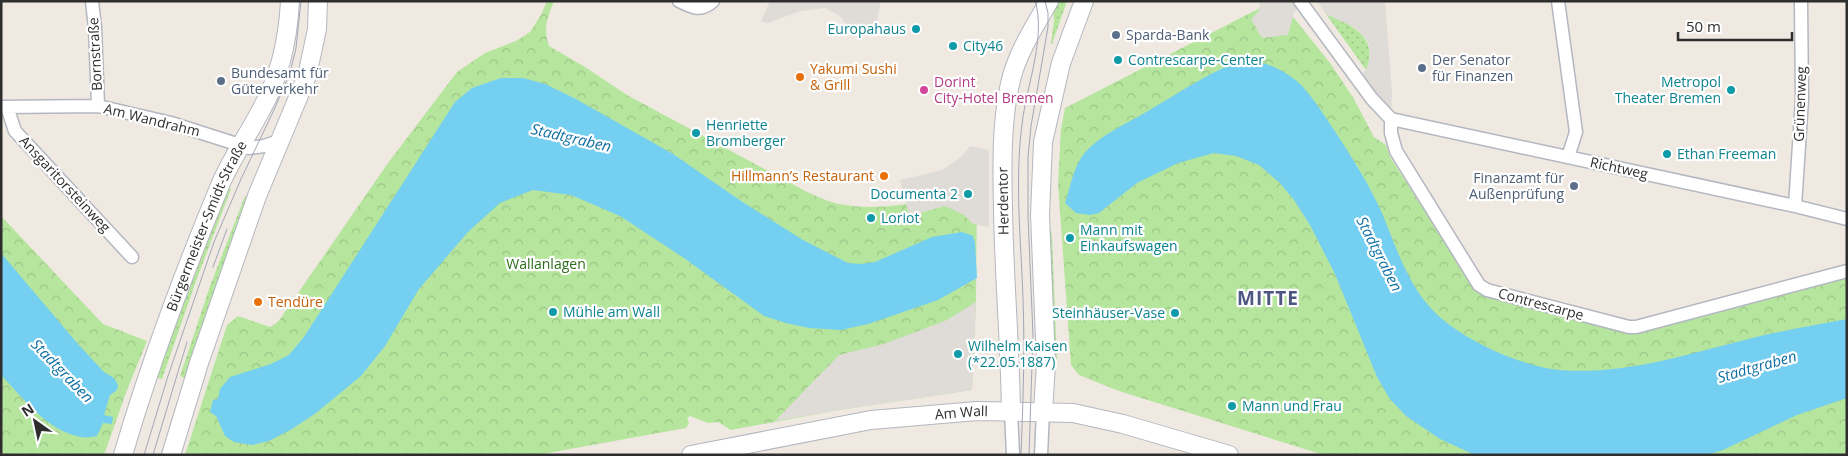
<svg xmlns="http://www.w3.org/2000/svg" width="1848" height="456" viewBox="0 0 1848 456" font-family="'Open Sans',sans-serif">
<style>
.grass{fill:url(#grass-dots)}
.park{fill:url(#park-crowns)}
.plaza{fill:#dfdcd8}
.water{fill:#75cff0}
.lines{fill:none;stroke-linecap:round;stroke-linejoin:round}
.minor-casing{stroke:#b4b7c1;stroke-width:15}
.secondary-casing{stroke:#b4b7c1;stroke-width:20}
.minor{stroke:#fff;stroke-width:12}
.secondary{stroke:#fff;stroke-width:18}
.tram{stroke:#a3a6b8;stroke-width:1}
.culture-dot{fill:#0f9aa8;stroke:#fff;stroke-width:2}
.service-dot{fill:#5c6f8a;stroke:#fff;stroke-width:2}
.food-dot{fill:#e8710a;stroke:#fff;stroke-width:2}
.hotel-dot{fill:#d1479c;stroke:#fff;stroke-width:2}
.labels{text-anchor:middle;stroke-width:4.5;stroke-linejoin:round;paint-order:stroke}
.culture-label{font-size:14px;fill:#0d838f;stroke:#fff;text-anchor:start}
.service-label{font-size:14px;fill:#4e5e75;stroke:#fff;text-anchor:start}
.street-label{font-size:14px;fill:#2e2e2e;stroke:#fff}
.food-label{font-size:14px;fill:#c56008;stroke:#fff;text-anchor:start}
.hotel-label{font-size:14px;fill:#b23c85;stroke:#fff;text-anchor:start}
.park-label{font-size:14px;fill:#2c6e1b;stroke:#fff}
.water-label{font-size:15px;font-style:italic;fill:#0d6fa3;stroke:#fff}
.district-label{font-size:19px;font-weight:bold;letter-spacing:1px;fill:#4d5680;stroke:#fff}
</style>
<defs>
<pattern id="grass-dots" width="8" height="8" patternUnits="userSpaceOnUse" patternTransform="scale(1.25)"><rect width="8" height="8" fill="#b6e59e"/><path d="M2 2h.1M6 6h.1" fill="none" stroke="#9dc588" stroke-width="1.8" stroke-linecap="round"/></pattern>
<pattern id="park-crowns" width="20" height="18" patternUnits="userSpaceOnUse" patternTransform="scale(1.25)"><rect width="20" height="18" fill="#b6e59e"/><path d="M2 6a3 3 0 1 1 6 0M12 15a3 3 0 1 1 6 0" fill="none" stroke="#9dc588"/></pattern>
</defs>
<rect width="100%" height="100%" fill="#efe9e1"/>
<!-- grass -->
<path class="grass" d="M1058,1H1067L1052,44L1051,43L1054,21L1053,10Z
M1326,14C1351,24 1380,37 1366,70Z
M227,188L231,189L196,281L162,379L155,377L172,328Z
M245,196L250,197L187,379L180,376L210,286Z
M1049,225L1052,235L1057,360L1050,361Z"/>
<!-- park -->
<path class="park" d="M547,1H554C547,19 543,28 549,46L585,67L627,95L807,192C817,196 828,202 839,204C885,213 933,199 977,189L976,302L972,390L833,411L731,430L718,422L708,423L690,416L687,418L689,423L686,428L537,455H185L227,325L238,316L270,327L278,322L388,163L457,72L485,53L516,41L530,32L541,15Z
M1260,8L1294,18L1330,63L1354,99L1374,137L1386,145L1390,157L1473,286L1608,327L1847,277V455H1324L1119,391L1079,375L1071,365L1058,184L1061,129L1065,108Z
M1,216L103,324L147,341L127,390L104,455H1Z"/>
<!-- plaza -->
<path class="plaza" d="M770,1H881L874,36L852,32L840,16L825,8L800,11L768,23L761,21Z
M1260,1L1301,2L1294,13L1288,35L1262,38L1251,19L1259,11Z
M1317,1H1385L1392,92L1391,119L1357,79L1366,70L1369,62L1370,50L1367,40L1356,28L1326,14Z
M970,146L989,150V227L973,224L964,215L945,206L909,216L900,180L942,170L961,157Z
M976,302L972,390L833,411L775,421L839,355L884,344L947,320Z"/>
<!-- water -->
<path class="water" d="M1235,63C1243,63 1254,62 1262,63C1275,66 1293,76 1302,86C1314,99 1324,115 1334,130C1351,156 1369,184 1382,213C1395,244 1406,280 1429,306C1455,337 1519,366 1559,370C1620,375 1678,357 1737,342C1773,332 1810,326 1847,319V398L1797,415L1723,450L1707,455H1475L1440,439L1406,416L1390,399L1377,377L1335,274L1310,225L1294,200L1280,183L1259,165L1236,156L1214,153L1178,163L1137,183L1099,213L1090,215L1076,213L1065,203C1070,189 1072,173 1080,160C1091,139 1128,123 1148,111C1177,94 1203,76 1235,63Z
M501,78H523L545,84L574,98L673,154L741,201L803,240L848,263L861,264L875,262L932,237L962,232L973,236L975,243L977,278L938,300L868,324L841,330L809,328L786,323L764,316L684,258L620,216L571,195L533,190L500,203L468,232L419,289L385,346L361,376L316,413L292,429L269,441L252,445L234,442L225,436L216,416L210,412L213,400L218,399L220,389L230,377L271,364L289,355L304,337L455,102L472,88Z
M1,253L77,343L104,372L114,378L118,385L117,390L110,395L104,415L113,417L112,424L103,423L97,436C92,437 86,438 81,437C47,431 24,399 1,375Z"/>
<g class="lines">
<!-- minor casing -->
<g class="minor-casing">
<path id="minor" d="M92,1L95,28L98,106
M679,1C693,8 701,12 713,1
M1300,1L1372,99L1391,119V133L1396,151L1479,285L1487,290L1629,327H1636L1847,271
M1558,1L1576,132L1568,157
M1,107L98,106L171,123L249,148L264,146L282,140
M7,107L15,131L132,257
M1391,119L1795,206L1847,219
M1795,206L1802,99L1801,1
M1011,411L1013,455
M1041,455L1043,411"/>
</g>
<!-- secondary casing -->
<g class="secondary-casing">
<g id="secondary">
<path d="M1011,411C1010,343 1004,276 1003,209C1002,168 1001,116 1012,76C1020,48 1035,26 1049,1"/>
<path d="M1043,411L1046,364L1040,215L1043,142L1061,63L1084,1"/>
<path id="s1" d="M123,455C150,363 184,272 221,183C232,158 248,135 261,110C280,77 288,39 290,1"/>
<path d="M171,455L199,363L257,196L307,76L317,29L318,1"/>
<path id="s2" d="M691,455L871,420L977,411L1073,413L1123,424L1229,455"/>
</g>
</g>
<!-- minor -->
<use href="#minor" class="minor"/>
<!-- secondary -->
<use href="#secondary" class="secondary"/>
<!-- tram -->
<path class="tram" d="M213,267L227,229
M144,455L168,376L214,242L241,179L273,112L290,73L296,48L301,1
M153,455L187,342
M1021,455C1023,403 1025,351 1023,299C1021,239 1014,177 1023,117C1028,83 1046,34 1035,1
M1029,455L1033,335L1028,217V157L1031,126L1048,27V13L1045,1"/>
</g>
<!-- markers -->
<g class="culture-dot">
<circle cx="916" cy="29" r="5"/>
<circle cx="953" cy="46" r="5"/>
<circle cx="1118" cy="60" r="5"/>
<circle cx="1731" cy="90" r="5"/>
<circle cx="696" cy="133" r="5"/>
<circle cx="1667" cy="154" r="5"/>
<circle cx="968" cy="194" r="5"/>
<circle cx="871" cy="218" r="5"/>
<circle cx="1070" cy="238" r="5"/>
<circle cx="553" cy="312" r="5"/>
<circle cx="1175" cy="313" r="5"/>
<circle cx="958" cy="354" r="5"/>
<circle cx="1232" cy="406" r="5"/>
</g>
<g class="service-dot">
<circle cx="1116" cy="35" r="5"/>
<circle cx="1422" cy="68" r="5"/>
<circle cx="221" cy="81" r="5"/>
<circle cx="1574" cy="186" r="5"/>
</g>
<g class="food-dot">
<circle cx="800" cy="77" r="5"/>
<circle cx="884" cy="176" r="5"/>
<circle cx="258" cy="302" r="5"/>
</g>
<circle class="hotel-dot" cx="924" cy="90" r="5"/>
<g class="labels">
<!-- culture labels -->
<g class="culture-label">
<text x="906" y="34" text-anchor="end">Europahaus</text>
<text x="963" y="51">City46</text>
<text x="1128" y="65">Contrescarpe-Center</text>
<text x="1721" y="87" text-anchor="end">Metropol<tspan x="1721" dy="16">Theater Bremen</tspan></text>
<text x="706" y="130">Henriette<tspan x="706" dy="16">Bromberger</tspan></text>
<text x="1677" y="159">Ethan Freeman</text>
<text x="958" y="199" text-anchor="end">Documenta 2</text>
<text x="881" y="223">Loriot</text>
<text x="1080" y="235">Mann mit<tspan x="1080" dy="16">Einkaufswagen</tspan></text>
<text x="563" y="317">Mühle am Wall</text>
<text x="1165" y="318" text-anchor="end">Steinhäuser-Vase</text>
<text x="968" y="351">Wilhelm Kaisen<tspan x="968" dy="16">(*22.05.1887)</tspan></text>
<text x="1242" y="411">Mann und Frau</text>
</g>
<!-- service labels -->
<g class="service-label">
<text x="1126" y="40">Sparda-Bank</text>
<text x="1432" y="65">Der Senator<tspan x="1432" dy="16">für Finanzen</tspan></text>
<text x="231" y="78">Bundesamt für<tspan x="231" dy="16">Güterverkehr</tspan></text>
<text x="1564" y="183" text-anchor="end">Finanzamt für<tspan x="1564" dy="16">Außenprüfung</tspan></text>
</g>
<!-- street labels -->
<g class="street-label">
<text transform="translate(95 54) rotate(-93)" y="5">Bornstraße</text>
<text transform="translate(1800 104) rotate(-88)" y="5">Grünenweg</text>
<text transform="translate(152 120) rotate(14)" y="5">Am Wandrahm</text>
<text transform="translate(1619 168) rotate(12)" y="5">Richtweg</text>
<text transform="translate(65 184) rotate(47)" y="5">Ansgaritorsteinweg</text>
<text transform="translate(1003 201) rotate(-91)" y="5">Herdentor</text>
<text dy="5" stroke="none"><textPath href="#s1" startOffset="244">Bürgermeister-Smidt-Straße</textPath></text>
<text transform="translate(1541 304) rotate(15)" y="5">Contrescarpe</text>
<text dy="5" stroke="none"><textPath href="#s2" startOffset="274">Am Wall</textPath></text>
</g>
<!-- food labels -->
<g class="food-label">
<text x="810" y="74">Yakumi Sushi<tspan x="810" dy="16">&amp; Grill</tspan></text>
<text x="874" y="181" text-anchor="end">Hillmann’s Restaurant</text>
<text x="268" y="307">Tendüre</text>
</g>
<!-- hotel labels -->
<g class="hotel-label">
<text x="934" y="87">Dorint<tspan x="934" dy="16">City-Hotel Bremen</tspan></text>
</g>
<!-- park labels -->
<g class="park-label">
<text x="546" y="269">Wallanlagen</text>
</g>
<!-- water labels -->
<g class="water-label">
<text transform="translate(571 138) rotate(13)" y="5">Stadtgraben</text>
<text transform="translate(1379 254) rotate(63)" y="5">Stadtgraben</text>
<text transform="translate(1757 367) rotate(-16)" y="5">Stadtgraben</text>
<text transform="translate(62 371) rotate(46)" y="5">Stadtgraben</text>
</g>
<!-- district labels -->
<g class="district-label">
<text x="1268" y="305">MITTE</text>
</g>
</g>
<!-- border -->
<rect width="1848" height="456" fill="none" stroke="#2e2e2e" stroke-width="5"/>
<!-- north arrow -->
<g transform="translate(35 421) rotate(327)" stroke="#ffffff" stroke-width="4" paint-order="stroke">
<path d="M0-4L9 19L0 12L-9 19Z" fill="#2e2e2e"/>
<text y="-8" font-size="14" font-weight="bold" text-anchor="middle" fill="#2e2e2e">N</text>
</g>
<!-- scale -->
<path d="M1678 32v8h114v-8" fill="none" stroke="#2e2e2e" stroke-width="2.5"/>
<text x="1686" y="32" font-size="15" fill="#2e2e2e" stroke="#ffffff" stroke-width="4" paint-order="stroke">50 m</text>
</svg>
